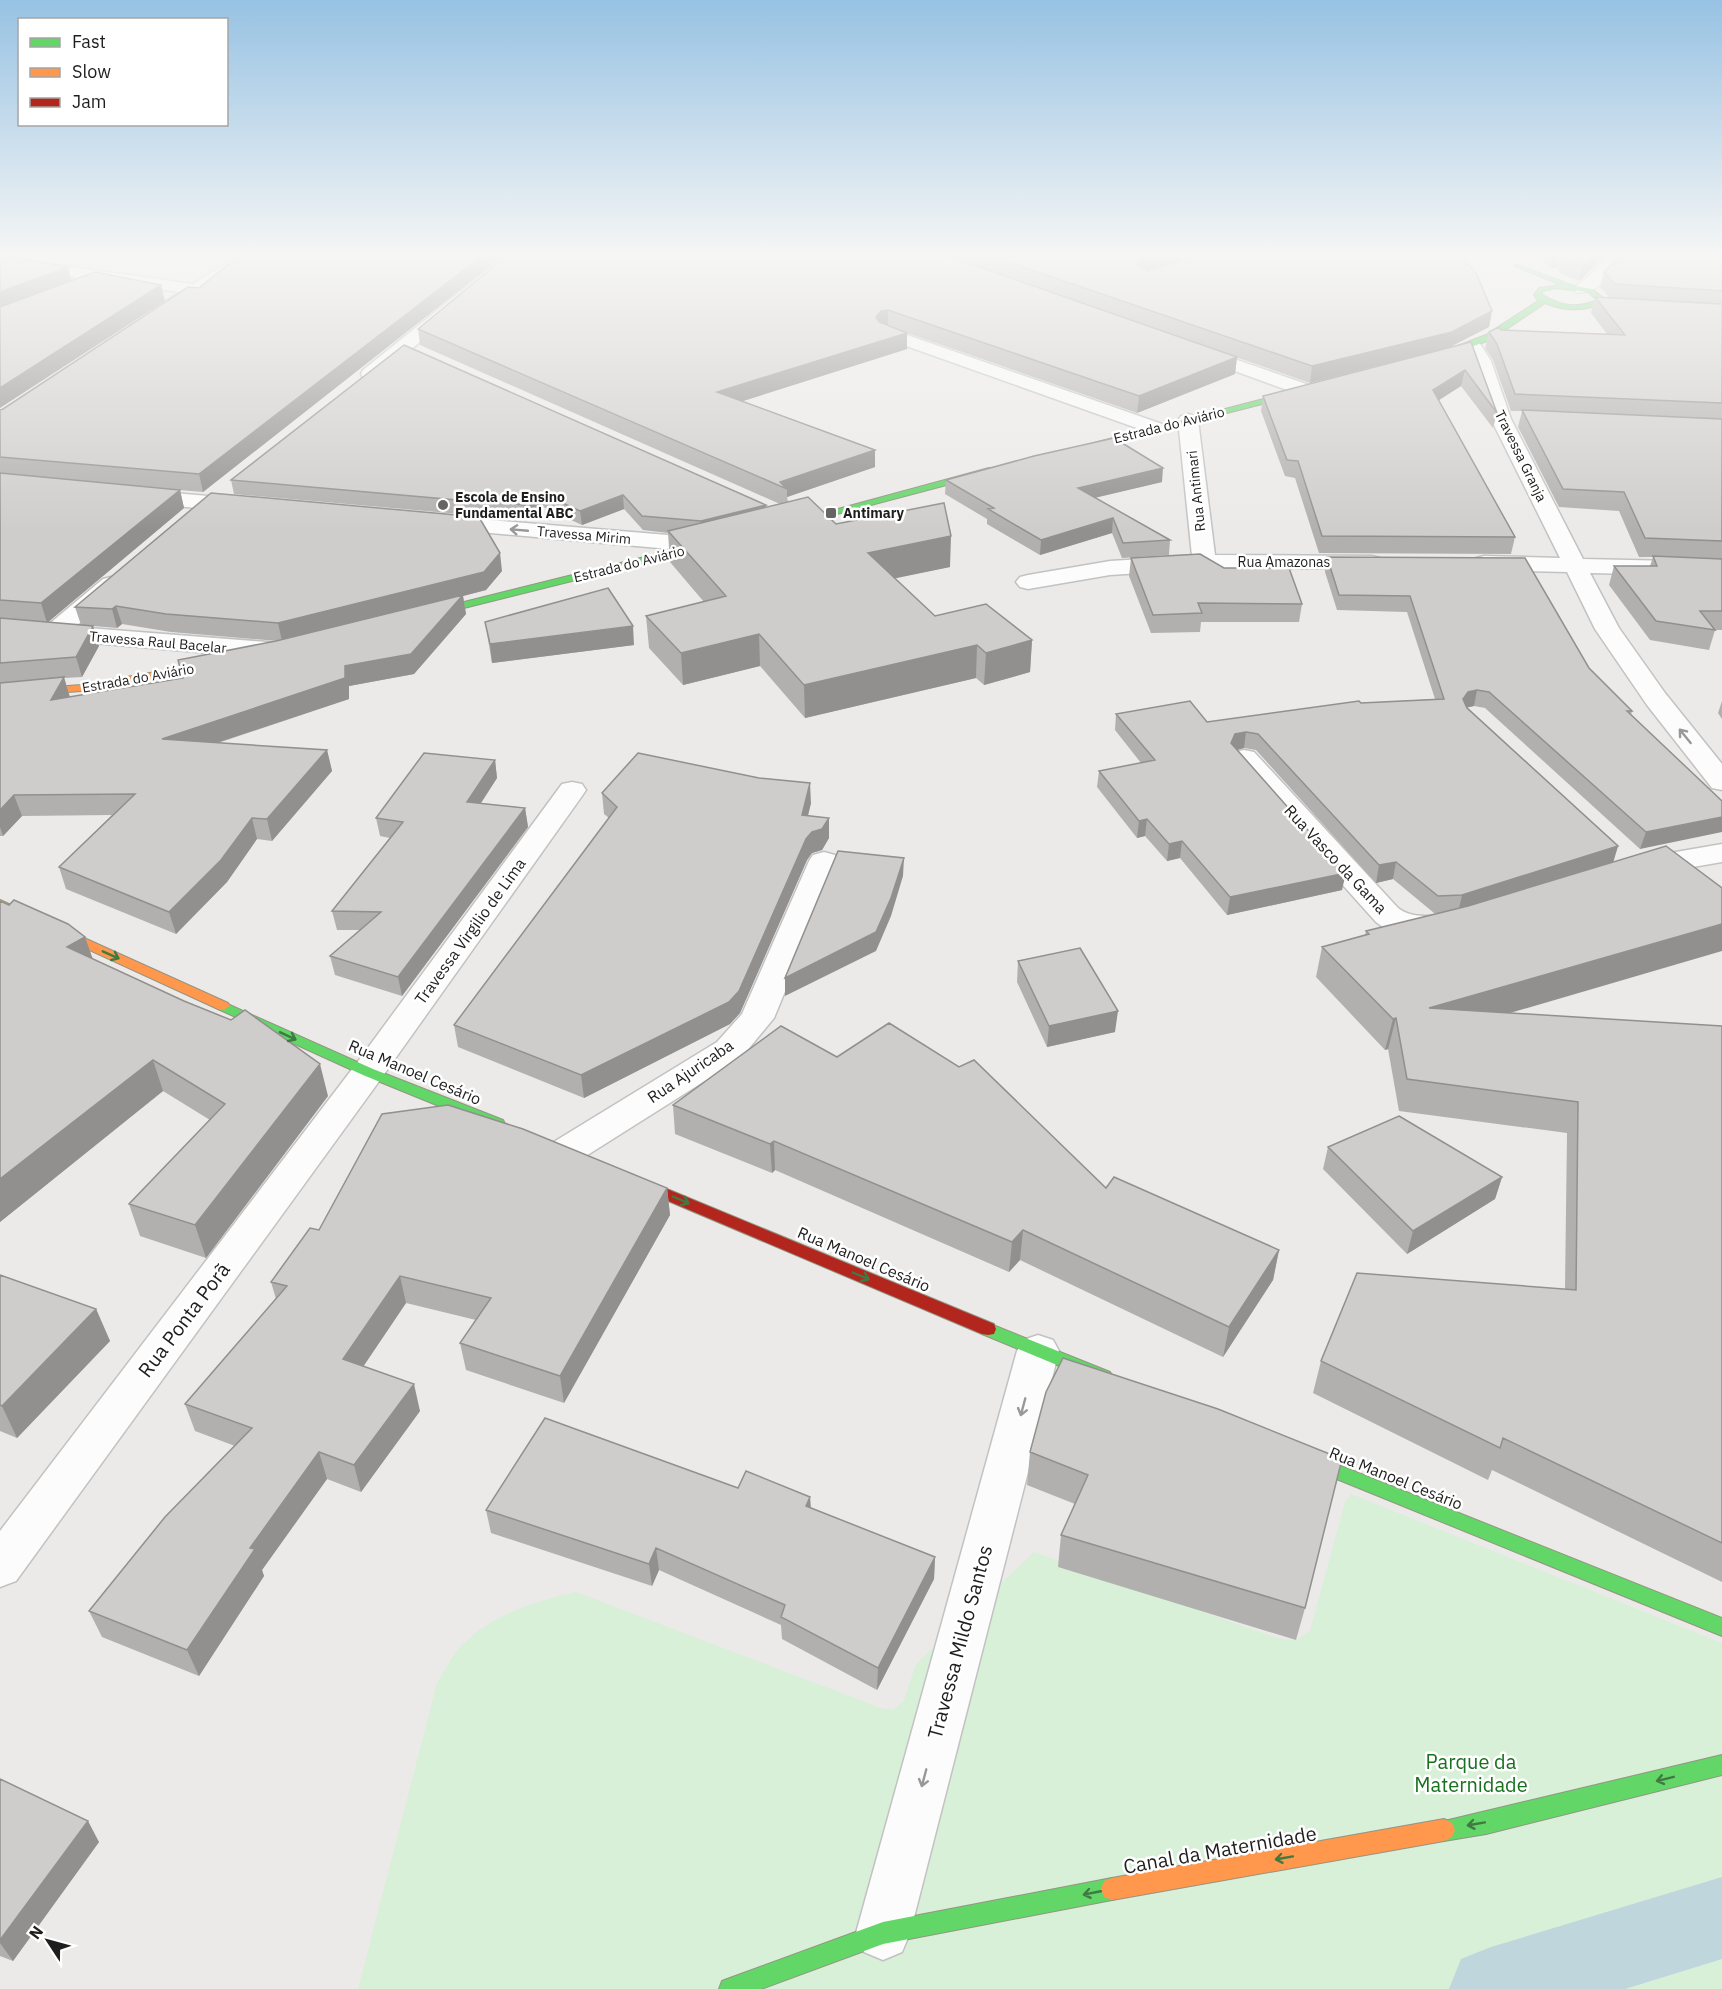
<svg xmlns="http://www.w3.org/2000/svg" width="1722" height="1989" viewBox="0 0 1722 1989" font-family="'IBM Plex Sans',sans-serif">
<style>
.park{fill:#d8efd8}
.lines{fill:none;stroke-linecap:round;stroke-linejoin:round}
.canal{fill:#bed6dc;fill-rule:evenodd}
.street-casing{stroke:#c3c2c2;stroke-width:3}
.fast-casing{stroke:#939482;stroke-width:2}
.slow-casing{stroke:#939482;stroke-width:2}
.jam-casing{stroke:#939482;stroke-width:2}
.street{fill:#fcfcfc;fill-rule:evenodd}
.fast{fill:#63d668;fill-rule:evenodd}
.slow{fill:#ff974d;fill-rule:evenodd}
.jam{fill:#b3261e;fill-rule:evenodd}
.wall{fill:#b2b0af;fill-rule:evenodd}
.shaded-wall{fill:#91908e}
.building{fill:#cfcdcb;stroke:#91908e;stroke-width:1.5}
.oneway{stroke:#989898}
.oneway2{stroke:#407a43}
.poi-dot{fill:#666565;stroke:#fff;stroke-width:2}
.labels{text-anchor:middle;stroke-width:5;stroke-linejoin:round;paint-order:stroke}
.far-street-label{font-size:14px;fill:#1e1e1e;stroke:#fff}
.far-poi-label{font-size:14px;font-weight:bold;fill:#1e1e1e;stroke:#fff;text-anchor:start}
.street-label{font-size:16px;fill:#1e1e1e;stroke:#fff}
.near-street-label{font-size:20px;fill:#1e1e1e;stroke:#fff}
.near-park-label{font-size:20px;fill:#18711e;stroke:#fff}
</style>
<rect width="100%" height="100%" fill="#eceae8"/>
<!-- park -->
<path class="park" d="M1351,1494L1722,1643V1989H358L437,1683C445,1671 452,1654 463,1644C494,1614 535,1601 576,1592L881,1708L893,1710L904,1700L916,1664L1034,1552L1277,1638L1296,1640L1310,1631L1345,1502Z"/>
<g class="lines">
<!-- canal -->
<path class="canal" d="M1722,1877V1959L1625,1989H1449L1461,1959L1491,1947Z"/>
<!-- street casing -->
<g class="street-casing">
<path id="street" d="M243,253H261L161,317L155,316L152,312L155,308L180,292L0,267V257L193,284Z
M509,253H526L377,378H363L361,374L363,370Z
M1611,253H1627C1617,268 1597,297 1576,292L1574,288L1589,276Z
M887,328L1162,424L1165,428L1162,432H1148L881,337L878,333L881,329Z
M1473,341L1479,342L1491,361L1511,419L1583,559L1722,562V576L1590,573L1619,628L1665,693L1722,764V790L1712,788L1647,705L1595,629L1567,572L1484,570L1476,568L1472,563L1476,558L1484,556L1560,558L1491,419L1473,361L1464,346Z
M1194,345L1312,386L1315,390L1305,396L1298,394L1188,354L1185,350L1188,346Z
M1188,414L1195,416L1198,420L1215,555L1372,556L1380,558L1384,563L1380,568L1204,569L1110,575L1028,589L1020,587L1016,582L1020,577L1028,575L1110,561L1192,556L1178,420L1181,416Z
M137,490L244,499L252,501L255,506L252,511L244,513L129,501L126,496L129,491Z
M442,516L703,538L711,540L714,545L711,550L703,552L434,528L431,523L434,518Z
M111,577L119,579L123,584L119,589L75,627L280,643L289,646L293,651L289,656L280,659L0,635V621L48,625L103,579Z
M1244,750L1254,752L1398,908C1415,921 1433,913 1453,918L1458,925L1453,932L1402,935L1391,933L1376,922L1234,764L1230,758L1234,752Z
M572,782L582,784L586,790L582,796L380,1080L16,1581L0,1587V1531L356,1064L562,784Z
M1722,844V862L1641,876L1630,873L1626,867L1630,861L1641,858Z
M824,852L835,855L839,861L774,1018L741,1058L578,1161L565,1165L552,1161L547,1152L552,1143L717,1042L742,1014L809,861L813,855Z
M1038,1335L1053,1340L1059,1351L910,1933L902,1952L883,1960L864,1952L856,1933L1017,1351L1023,1340Z"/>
</g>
<!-- fast casing -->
<g class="fast-casing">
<path id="fast" d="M1515,264L1574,286L1592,289L1606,300C1588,313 1564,311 1545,303L1492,339L1432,362H1426V358L1486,335L1538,301L1534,295L1539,288L1561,285L1515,266ZM1556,288L1588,292L1597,300C1578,309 1558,305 1541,294L1543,291Z
M1306,388L1310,390L1309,392L1071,453L1067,450Z
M989,468L993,471L992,473L784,528L779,525Z
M713,540L718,543L716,545L420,619L415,616L416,614Z
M223,1002L373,1069L503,1120L505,1124L503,1128H493L363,1075L218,1009L216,1006Z
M988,1323L1110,1372L1113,1377L1110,1382L1104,1384L1098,1382L982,1334L980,1329L982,1324Z
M1296,1448L1722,1618V1636L1290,1460L1287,1455L1290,1450Z
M1722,1755V1775L1486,1834L1444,1841L1436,1837L1433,1830L1436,1823Z
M1112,1878L1120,1881L1123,1889L1120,1897L1112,1900L883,1944L761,1989H719L722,1981L730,1978L883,1922Z"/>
</g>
<!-- slow casing -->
<g class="slow-casing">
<path id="slow" d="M224,660L228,661V665L81,691L0,697V691L81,685Z
M0,900L228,1003L230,1006L223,1010L218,1009L0,909Z
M1444,1819L1452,1823L1455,1830L1452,1837L1444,1841L1112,1900L1104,1897L1101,1889L1104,1881L1112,1878Z"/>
</g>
<!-- jam casing -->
<g class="jam-casing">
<path id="jam" d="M626,1172L994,1324L996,1329L994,1334L988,1335L982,1334L621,1181L618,1177L621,1173Z"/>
</g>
<!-- street -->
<use href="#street" class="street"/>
<!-- fast -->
<use href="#fast" class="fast"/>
<!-- slow -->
<use href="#slow" class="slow"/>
<!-- jam -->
<use href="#jam" class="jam"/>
</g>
<!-- wall -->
<path class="wall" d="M246,253H507L203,492L180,490L184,508L48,622L81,625L75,607L502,571L486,590L463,596L466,614L414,674L349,686V699L218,743L327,750L332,771L272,841L257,839L227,882L176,934L66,889L59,867L112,815L22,816L3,836H0V410L3,409L199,288ZM122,624L171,632L278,641L183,678L70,697L64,678L82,677L99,646L93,626L117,628Z
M510,253L1237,357L1235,374L1137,413L907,333V349L742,401L875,467L787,497L788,502L836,524L950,567L894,578L935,616L1032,640L1030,672L984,685L976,678L805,718L760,666L683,685L649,648L646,616L704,602L670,562L668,533L643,530L624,509L582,525L543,507L530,520L470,509L471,515L234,494L231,480L404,345L766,505V507L780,504L420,345L418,329Z
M940,253H1186L1147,271L1492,311L1489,327L1448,348L1310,383Z
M1538,253H1608L1579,281L1561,274L1556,267L1550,268Z
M1722,253V630H1715L1709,650L1650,640L1609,585L1614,566H1650L1653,557H1639L1619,511L1559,507L1518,427L1522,411H1511L1493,360L1485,348L1489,332L1501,330L1607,334L1591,313L1595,297L1610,298L1600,287L1604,272Z
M1471,342L1497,413L1493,428L1461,386L1438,400L1515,537L1511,554L1319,553L1295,478L1285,476L1261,411L1263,396Z
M946,480L1162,482L1095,498L1170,540L1169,555L1122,558L1112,533L1040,555L987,524V519L945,494Z
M1327,557L1589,668L1632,711L1631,715L1722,801L1640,849L1485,708L1474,706L1467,707L1618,846L1613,862L1510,1013L1722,1026V1582L1492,1470L1488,1480L1313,1393L1321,1361L1565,1289L1567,1133L1399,1111L1388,1049L1385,1050L1316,977L1322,947L1365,935L1366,931L1439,913H1434L1393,879L1376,883L1256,750L1244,748L1237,750L1342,890L1227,915L1180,858L1167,861L1145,836L1137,838L1097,787L1099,771L1141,763L1115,730L1116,714L1207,722L1361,703L1435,699L1407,612L1337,610L1325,572Z
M1131,558L1224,568L1302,604L1299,622H1201L1200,632L1151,633L1129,576Z
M485,622L634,645L492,663Z
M1722,701V719L1718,713Z
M495,760L497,778L481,803L525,808L528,827L402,996L335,975L330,956L360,930H337L332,911L390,838L380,836L376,818Z
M602,793L811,803L808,815L829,838L822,850L812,853L807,860L740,1013L730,1024L584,1098L458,1047L454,1025L609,818L604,814Z
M0,901L85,937L92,958L328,1096L206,1258L140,1236L129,1204L210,1120L163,1091L0,1222Z
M1018,961L1115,1032L1047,1047L1017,982Z
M837,1057L1106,1188L1279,1250L1273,1280L1223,1357L1020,1260L1009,1272L775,1170L772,1173L675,1134L673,1105Z
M1328,1147L1502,1177L1495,1199L1407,1254L1323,1169Z
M667,1188L670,1215L564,1403L466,1370L460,1343L476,1320L406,1303L363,1367L420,1411L361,1492L327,1479L262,1570L264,1576L199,1676L102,1637L89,1611L235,1446L195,1431L185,1404L276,1299L271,1282L319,1230Z
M0,1275L96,1309L110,1341L17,1438L0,1431Z
M1218,1409L1305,1608L1296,1640L1058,1567L1061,1535L1075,1504L1027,1485L1030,1452Z
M738,1488L810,1497L811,1508L935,1557L934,1579L877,1690L782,1639L781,1625L659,1570L652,1586L491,1533L486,1510Z
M0,1779L99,1842L13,1961L0,1956Z"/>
<!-- shaded-wall -->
<path class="shaded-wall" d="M486,253H507L203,492L199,474Z
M1160,253H1186L1178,262L1139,273L1137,265L1141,258Z
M1554,253H1559L1556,267L1550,268Z
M1597,253H1608L1579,281L1583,266Z
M68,267L72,282L0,310V292Z
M161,285L165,301L0,408V388Z
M888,310V326L876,333V317L881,311Z
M1492,311L1489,327L1448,348L1310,383L1312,366Z
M907,333V349L718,409L717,392Z
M1237,357L1235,374L1137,413L1139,396Z
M1465,370L1461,386L1430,406L1433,390Z
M875,450V467L787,497V489L780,482Z
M1163,468L1162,482L1076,502L1078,488Z
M180,490L184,508L47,623L41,603Z
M541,493L543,507L530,520L529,506Z
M623,495L624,509L582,525L580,511Z
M766,505V519L702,536L701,521Z
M1113,518L1112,533L1040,555L1041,540Z
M951,536L950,567L868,584V553Z
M500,553L502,571L486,590L463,596L466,614L414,674L349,686V699L168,759L162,739L282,641L278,623Z
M116,606L122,624L117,628L112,609Z
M93,626L99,646L82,677L76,657Z
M633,626L634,645L492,663L490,644Z
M759,634L760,666L683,685L681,653Z
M1032,640L1030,672L984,685L986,653Z
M977,645L976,678L805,718L804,685Z
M64,677L70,698L51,700Z
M1477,690L1474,706L1465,708L1463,699L1468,692Z
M1246,732L1244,748L1232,751L1231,743L1235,734Z
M327,750L332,771L272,841L267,819Z
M495,760L497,778L470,820L467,802Z
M810,783L811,803L803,836L802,815Z
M14,795L22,816L3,836L0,827V810Z
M525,808L528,827L402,996L398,977Z
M1722,817V832L1640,849L1646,832Z
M252,818L257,839L227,882L176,934L169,912Z
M829,818V838L822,850L812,853L807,860L740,1013L730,1024L584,1098L581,1075L806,839L812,832Z
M1147,819L1145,836L1137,838L1139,821Z
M1182,841L1180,858L1167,861L1169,844Z
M1618,846L1613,863L1458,913L1462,895Z
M904,858L903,876L891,916L876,951L785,996V978Z
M1396,862L1393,879L1376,883L1379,865Z
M1346,873L1342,890L1227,915L1230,897Z
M1722,924V951L1421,1039L1429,1008Z
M85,937L96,968L67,947Z
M1118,1011L1115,1032L1047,1047L1049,1026Z
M1396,1018L1388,1049L1385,1050L1393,1019Z
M153,1060L163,1091L0,1222V1179Z
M320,1064L328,1096L206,1258L195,1225Z
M774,1141L775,1170L772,1173L770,1144Z
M1502,1177L1495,1199L1407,1254L1413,1231Z
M667,1188L670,1215L564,1403L560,1376Z
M1023,1230L1020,1260L1009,1272L1012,1242Z
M1279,1250L1273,1280L1223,1357L1229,1327Z
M400,1276L406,1303L350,1386L343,1359Z
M96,1309L110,1341L17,1438L2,1406Z
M414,1384L420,1411L361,1492L354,1465Z
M319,1452L327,1479L262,1570L264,1576L199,1676L187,1650L250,1548Z
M810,1497L811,1519L806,1506Z
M656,1548L659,1570L652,1586L649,1564Z
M935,1557L934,1579L877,1690L878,1668Z
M88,1821L99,1842L13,1961L0,1943V1940Z"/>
<!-- building -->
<path class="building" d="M246,253H486L199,474L0,457V410L3,409L188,287L199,288L240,255Z
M510,253H939L1237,357L1139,396L888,310L881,311L876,317L879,322L907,333L717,392L875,450L780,482L787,489L418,329Z
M982,253H1160L1141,258L1137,265L1148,271L1193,257L1199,253H1459L1477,275L1492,311L1452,332L1312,366Z
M1559,253H1597L1583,266L1564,259Z
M1623,253H1722V291L1615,284L1604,272Z
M0,255L68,267L0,292Z
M95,272L161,285L0,388V307Z
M1595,297L1722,304V403L1515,394L1497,344L1489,332L1499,327L1501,330L1625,335Z
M1471,342L1497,413L1465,370L1433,390L1515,537L1322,536L1298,461L1287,460L1263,396Z
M404,345L766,505L701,521L642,516L623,495L580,511L541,493L529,506L465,495L469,501L231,480Z
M1522,410L1722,419V541L1645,538L1624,492L1563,489Z
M1114,438L1163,468L1078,488L1170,540L1123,543L1113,518L1041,540L988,509L994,508L946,480L1034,456Z
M0,473L180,490L41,603L0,600Z
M211,493L479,517L500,553L484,572L278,623L166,614L116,606L112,609L75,607Z
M808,497L836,524L944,503L951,536L868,553L935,616L986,604L1032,640L986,653L977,645L804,685L759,634L681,653L646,616L726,596L668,531Z
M1200,554L1224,568H1289L1302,604L1198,603L1202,613L1153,615L1131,558Z
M1653,556L1722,559V611H1700L1715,630L1656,621L1614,566H1657Z
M1327,557L1525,558L1589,668L1632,711H1627L1722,801V817L1646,832L1489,692L1477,690L1468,692L1463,699L1467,708L1618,846L1462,895L1438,896L1396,862L1379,865L1258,734L1246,732L1235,734L1231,743L1346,873L1230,897L1182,841L1169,844L1147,819L1139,821L1099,771L1155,760L1116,714L1190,701L1207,722L1359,701L1361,703L1444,699L1410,596L1339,595Z
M608,588L633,626L490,644L485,622Z
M463,595L411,654L345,666V678L162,739L327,750L267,819L252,818L221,860L169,912L59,867L135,794L14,795L0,810V683L64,677L51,700L183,678L178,660L276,641Z
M0,618L93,626L76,657L0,663Z
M424,753L495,760L467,802L525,808L398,977L330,956L381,912L332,911L403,822L376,818Z
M638,753L759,778L810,783L802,815L829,818L822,829L812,832L806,839L739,991L729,1002L581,1075L454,1025L617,807L602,793Z
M1666,846L1722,888V924L1429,1008L1722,1026V1543L1503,1438L1500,1448L1321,1361L1357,1273L1576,1290L1578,1102L1407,1079L1396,1018L1393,1019L1322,947L1369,934L1366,931L1468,906Z
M838,851L904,858L891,898L876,932L785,978Z
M14,900L68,924L85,937L67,947L184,1001L231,1020L245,1010L320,1064L195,1225L129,1204L225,1104L153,1060L0,1179V901L9,905Z
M1080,948L1118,1011L1049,1026L1018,961Z
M889,1023L959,1067L974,1060L1106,1188L1114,1177L1279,1250L1229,1327L1023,1230L1012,1242L774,1141L770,1144L673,1105L781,1026L837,1057Z
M448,1105L523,1129L667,1188L560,1376L460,1343L491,1298L400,1276L343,1359L414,1384L354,1465L319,1452L250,1548L255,1549L187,1650L89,1611L165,1517L252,1428L185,1404L287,1286L271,1282L310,1228L319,1230L382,1114Z
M1399,1116L1502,1177L1413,1231L1328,1147Z
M0,1275L96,1309L2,1406L0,1405Z
M1063,1358L1218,1409L1342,1459L1305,1608L1061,1535L1088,1475L1030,1452L1046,1392Z
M545,1418L738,1488L746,1471L810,1497L806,1506L935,1557L878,1668L781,1617L785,1605L656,1548L649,1564L486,1510Z
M0,1779L88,1821L0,1940Z"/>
<!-- one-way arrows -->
<defs><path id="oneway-shaft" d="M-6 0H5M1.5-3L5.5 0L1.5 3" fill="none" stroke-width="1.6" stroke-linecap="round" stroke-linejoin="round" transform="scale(1.5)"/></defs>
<g class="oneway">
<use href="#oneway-shaft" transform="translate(519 530) rotate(-175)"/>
<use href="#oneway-shaft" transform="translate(1685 736) rotate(-129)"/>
<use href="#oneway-shaft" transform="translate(1023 1407) rotate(105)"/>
<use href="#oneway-shaft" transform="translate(924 1778) rotate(105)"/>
</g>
<g class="oneway2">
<use href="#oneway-shaft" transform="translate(111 955) rotate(24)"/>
<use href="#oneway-shaft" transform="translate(288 1036) rotate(25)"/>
<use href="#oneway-shaft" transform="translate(681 1200) rotate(23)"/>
<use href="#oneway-shaft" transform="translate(861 1276) rotate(23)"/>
<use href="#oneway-shaft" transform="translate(1665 1779) rotate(166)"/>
<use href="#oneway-shaft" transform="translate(1476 1824) rotate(170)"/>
<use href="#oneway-shaft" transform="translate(1284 1858) rotate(170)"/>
<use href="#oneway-shaft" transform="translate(1092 1893) rotate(169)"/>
</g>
<!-- sky -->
<linearGradient id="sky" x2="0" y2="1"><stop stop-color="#97c2e3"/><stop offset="0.48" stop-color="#f6f6f5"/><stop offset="1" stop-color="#f6f6f5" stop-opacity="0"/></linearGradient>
<rect width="1722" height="531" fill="url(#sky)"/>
<!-- markers -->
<g class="poi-dot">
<circle cx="443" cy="505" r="6"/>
<rect x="825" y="507" width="12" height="12" rx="3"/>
</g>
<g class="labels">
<!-- far-street labels -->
<g class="far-street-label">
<text transform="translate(1169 425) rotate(-14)" y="5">Estrada do Aviário</text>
<text transform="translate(1521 456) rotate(64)" y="5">Travessa Granja</text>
<text transform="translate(1196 491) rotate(-96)" y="5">Rua Antimari</text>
<text transform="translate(584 535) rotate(5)" y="5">Travessa Mirim</text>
<text x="1284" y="567">Rua Amazonas</text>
<text transform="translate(629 564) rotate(-14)" y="5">Estrada do Aviário</text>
<text transform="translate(158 642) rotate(5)" y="5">Travessa Raul Bacelar</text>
<text transform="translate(138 678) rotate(-10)" y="5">Estrada do Aviário</text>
</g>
<!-- far-poi labels -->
<g class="far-poi-label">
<text x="455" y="502">Escola de Ensino<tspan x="455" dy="16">Fundamental ABC</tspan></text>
<text x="843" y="518">Antimary</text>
</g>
<!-- street labels -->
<g class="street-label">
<text transform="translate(1336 859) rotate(47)" y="6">Rua Vasco da Gama</text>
<text transform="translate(470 931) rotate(-54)" y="6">Travessa Virgilio de Lima</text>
<text transform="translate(690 1071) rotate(-34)" y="6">Rua Ajuricaba</text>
<text transform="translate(415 1072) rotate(23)" y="6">Rua Manoel Cesário</text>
<text transform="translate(864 1259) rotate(23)" y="6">Rua Manoel Cesário</text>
<text transform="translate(1396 1478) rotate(22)" y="6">Rua Manoel Cesário</text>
</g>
<!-- near-street labels -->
<g class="near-street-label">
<text transform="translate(184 1320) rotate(-53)" y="7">Rua Ponta Porã</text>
<text transform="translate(960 1642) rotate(-75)" y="7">Travessa Mildo Santos</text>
<text transform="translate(1220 1850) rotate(-10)" y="7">Canal da Maternidade</text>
</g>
<!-- near-park labels -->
<g class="near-park-label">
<text x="1471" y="1769">Parque da<tspan x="1471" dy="23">Maternidade</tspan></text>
</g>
</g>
<!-- legend -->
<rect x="18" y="18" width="210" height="108" fill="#ffffff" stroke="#a5a5a5" stroke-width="1.5"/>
<rect x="30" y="38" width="30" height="9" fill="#63d668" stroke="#a5a5a5" stroke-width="1.5"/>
<text x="72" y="48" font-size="18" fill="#1e1e1e">Fast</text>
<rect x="30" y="68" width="30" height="9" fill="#ff974d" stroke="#a5a5a5" stroke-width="1.5"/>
<text x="72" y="78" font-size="18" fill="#1e1e1e">Slow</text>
<rect x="30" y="98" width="30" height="9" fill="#b3261e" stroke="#a5a5a5" stroke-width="1.5"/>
<text x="72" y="108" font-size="18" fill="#1e1e1e">Jam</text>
<!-- north arrow -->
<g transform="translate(48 1941) rotate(306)" stroke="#ffffff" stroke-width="4.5" paint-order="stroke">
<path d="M0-4.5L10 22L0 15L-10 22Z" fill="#1e1e1e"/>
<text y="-9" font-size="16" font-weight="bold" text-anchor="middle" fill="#1e1e1e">N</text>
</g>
</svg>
